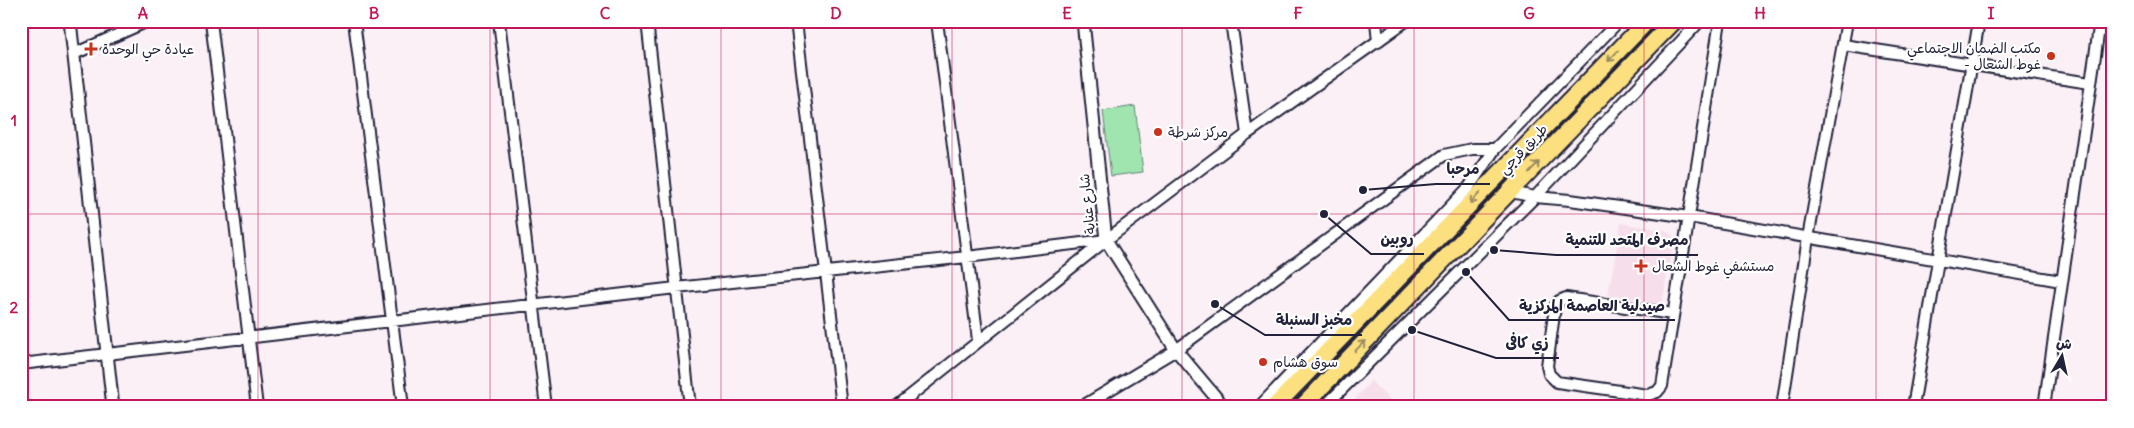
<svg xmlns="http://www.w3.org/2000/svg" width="2134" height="428" viewBox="0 0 2134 428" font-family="Delius,'Playpen Sans Arabic',sans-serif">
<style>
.built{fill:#f6dfeb}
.green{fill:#a0e4af;stroke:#618375}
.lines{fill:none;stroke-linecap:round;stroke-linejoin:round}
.minor-casing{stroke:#22223b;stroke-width:14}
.tertiary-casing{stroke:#22223b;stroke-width:15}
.trunk-casing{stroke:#22223b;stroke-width:20}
.minor{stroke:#fff;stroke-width:10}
.tertiary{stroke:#fff;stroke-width:11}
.trunk{stroke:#fce080;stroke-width:16}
.oneway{stroke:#9a8a61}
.grid{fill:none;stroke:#c2185b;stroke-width:1;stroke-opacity:0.55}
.poi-dot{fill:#c8321e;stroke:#fff;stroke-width:2}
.labels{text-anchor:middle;stroke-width:4.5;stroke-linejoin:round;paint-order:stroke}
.poi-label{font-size:14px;fill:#22223b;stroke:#fff;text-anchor:start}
.street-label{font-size:14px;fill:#22223b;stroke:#fff}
.leader{fill:none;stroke:#22223b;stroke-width:2}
.callout-dot{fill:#22223b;stroke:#fff;stroke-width:2}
.callout-label{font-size:15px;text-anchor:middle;font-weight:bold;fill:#22223b;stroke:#fff;stroke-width:4.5;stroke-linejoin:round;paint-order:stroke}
.neatline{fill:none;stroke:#c2185b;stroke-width:2}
.grid-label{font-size:16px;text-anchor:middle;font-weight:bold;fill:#c2185b}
</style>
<rect width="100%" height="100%" fill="#fbf0f6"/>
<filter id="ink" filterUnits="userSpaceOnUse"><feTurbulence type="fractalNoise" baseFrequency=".02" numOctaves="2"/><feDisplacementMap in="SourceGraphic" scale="10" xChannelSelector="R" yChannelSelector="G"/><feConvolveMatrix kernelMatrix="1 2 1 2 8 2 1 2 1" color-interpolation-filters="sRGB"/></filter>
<g filter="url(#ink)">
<!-- built -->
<path class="built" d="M1621,223L1665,230L1674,237L1662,305L1608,295Z
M1371,381L1397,407H1348Z"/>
<!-- green -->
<path class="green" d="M1135,106L1143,172L1111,176L1103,111Z"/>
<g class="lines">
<!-- minor casing -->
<g class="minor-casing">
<path id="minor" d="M211,21L257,407
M354,21L403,407
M499,21L546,407
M647,21L690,407
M796,21L842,407
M937,21L978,340
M1231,21L1247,134
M1376,21L1378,42
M1843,45L2090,83
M74,54L148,21
M1511,192L1535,197L1570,200L1689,217L2061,281
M1672,314L1566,298L1559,301L1555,307L1547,366L1549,374L1557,382L1648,395L1657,392L1662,386L1720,21
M21,364L676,288L967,257L1106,240L1247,134L1406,21
M896,407L1105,241
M1081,407L1176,350L1444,155L1472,149H1495L1619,21
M1259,407L1469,187L1495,149
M1324,407L1535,197L1700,21
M1782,407L1808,238L1847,21
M1913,407L1979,21
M2044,407L2100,21"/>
</g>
<!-- tertiary casing -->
<g class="tertiary-casing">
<path id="tertiary" d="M70,21L113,407
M1083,21L1106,240L1176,350L1224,407"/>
</g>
<!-- trunk casing -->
<g class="trunk-casing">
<path id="trunk" d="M1274,407L1647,21
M1302,407L1674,21"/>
</g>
<!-- minor -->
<use href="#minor" class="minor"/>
<!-- tertiary -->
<use href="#tertiary" class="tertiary"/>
<!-- trunk -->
<use href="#trunk" class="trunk"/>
</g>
<!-- one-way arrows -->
<defs><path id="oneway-shaft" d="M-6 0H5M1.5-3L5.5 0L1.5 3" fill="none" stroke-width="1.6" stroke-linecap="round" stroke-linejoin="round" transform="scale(1.25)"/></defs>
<g class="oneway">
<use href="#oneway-shaft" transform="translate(1613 56) rotate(134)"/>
<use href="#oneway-shaft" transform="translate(1534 167) rotate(-46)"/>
<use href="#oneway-shaft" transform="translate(1475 198) rotate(134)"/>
<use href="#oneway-shaft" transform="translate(1360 346) rotate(-46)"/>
</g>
</g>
<!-- grid -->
<path class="grid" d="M258,21V407M490,21V407M721,21V407M952,21V407M1182,21V407M1414,21V407M1644,21V407M1876,21V407M21,214H2113"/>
<!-- markers -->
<g class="poi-dot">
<path d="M88.5 41.5h5v5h5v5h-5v5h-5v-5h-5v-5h5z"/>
<circle cx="2051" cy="56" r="5"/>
<circle cx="1158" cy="132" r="5"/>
<path d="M1638.5 258.5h5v5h5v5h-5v5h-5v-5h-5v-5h5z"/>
<circle cx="1263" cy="362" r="5"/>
</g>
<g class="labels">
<!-- poi labels -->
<g class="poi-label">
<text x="2041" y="53" text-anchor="end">مكتب الضمان الاجتماعي<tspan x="2041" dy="16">- غوط الشعال</tspan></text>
<text x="102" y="54">عيادة حي الوحدة</text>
<text x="1168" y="137">مركز شرطة</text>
<text x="1652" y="271">مستشفي غوط الشعال</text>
<text x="1273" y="367">سوق هشام</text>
</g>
<!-- street labels -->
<g class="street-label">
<text transform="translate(1523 149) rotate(-46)" y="5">طريق قرجي</text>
<text transform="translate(1087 204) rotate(-96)" y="5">شارع عنابة</text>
</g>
</g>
<!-- callouts -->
<path class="leader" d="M1363 190L1436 184H1490M1324 214L1371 254H1424M1494 250L1556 255H1698M1466 272L1509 320H1675M1215 304L1265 335H1362M1412 330L1496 358H1559"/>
<g class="callout-dot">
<circle cx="1363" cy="190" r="5"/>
<circle cx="1324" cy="214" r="5"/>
<circle cx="1494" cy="250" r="5"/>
<circle cx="1466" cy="272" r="5"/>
<circle cx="1215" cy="304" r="5"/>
<circle cx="1412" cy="330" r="5"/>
</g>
<g class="callout-label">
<text x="1463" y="174">مرحبا</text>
<text x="1397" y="244">روبين</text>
<text x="1627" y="245">مصرف المتحد للتنمية</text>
<text x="1592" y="311">صيدلية العاصمة المركزية</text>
<text x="1314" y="325">مخبز السنبلة</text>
<text x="1527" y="348">زي كافى</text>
</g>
<!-- margin -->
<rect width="2134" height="428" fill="none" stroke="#fff" stroke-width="55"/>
<!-- north arrow -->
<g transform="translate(2062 356) rotate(9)" stroke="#ffffff" stroke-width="4" paint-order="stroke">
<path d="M0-4L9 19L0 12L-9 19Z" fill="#22223b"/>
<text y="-8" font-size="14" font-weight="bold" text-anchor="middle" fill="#22223b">ش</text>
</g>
<rect x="28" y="28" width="2078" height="372" class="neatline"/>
<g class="grid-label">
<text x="143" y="19">A</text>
<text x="374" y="19">B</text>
<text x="605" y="19">C</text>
<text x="836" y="19">D</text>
<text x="1067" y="19">E</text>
<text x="1298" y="19">F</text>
<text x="1529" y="19">G</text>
<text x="1760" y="19">H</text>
<text x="1991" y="19">I</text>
<text x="14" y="126">1</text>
<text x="14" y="313">2</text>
</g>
</svg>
